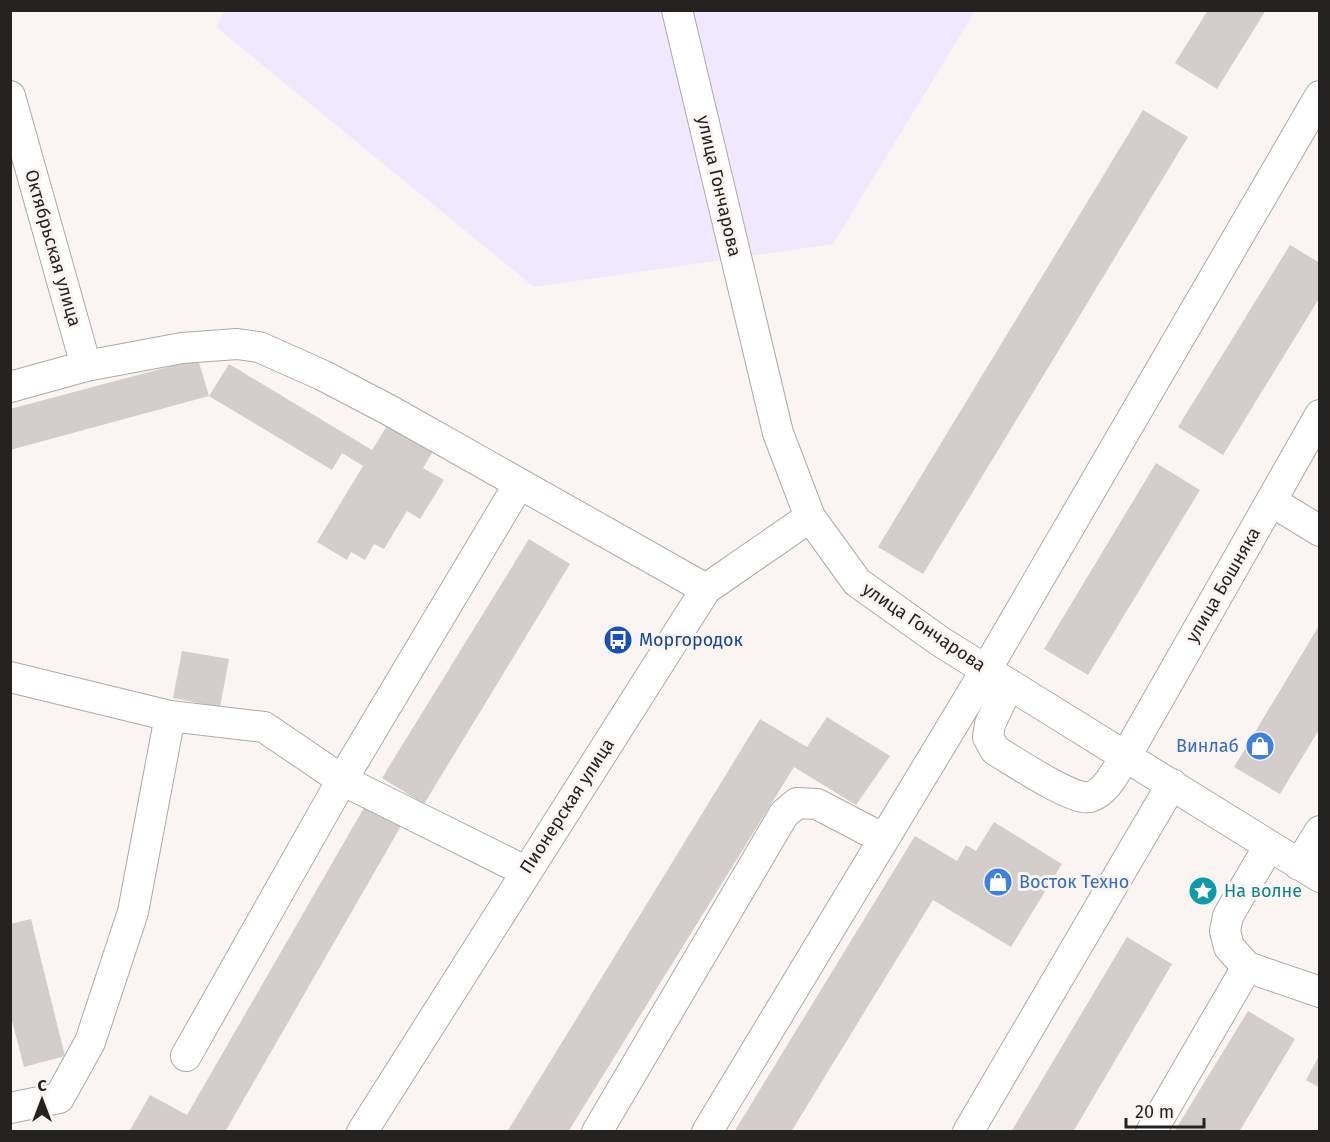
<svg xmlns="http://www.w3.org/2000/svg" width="1330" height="1142" viewBox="0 0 1330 1142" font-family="'Fira Sans',sans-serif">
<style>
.industrial{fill:#f0e8fd}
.building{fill:#d3cecb}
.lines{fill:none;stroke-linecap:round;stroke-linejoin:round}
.minor-casing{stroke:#ada9a6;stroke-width:32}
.minor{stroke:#fff;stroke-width:30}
.labels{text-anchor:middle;stroke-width:6;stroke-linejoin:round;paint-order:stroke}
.street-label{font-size:18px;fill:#252322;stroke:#faf5f2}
.transit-label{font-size:18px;fill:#164399;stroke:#faf5f2;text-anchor:start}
.shop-label{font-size:18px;fill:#366cbe;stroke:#faf5f2;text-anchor:end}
.culture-label{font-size:18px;fill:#0d838f;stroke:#faf5f2;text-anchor:start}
</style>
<rect width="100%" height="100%" fill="#faf5f2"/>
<!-- industrial -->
<path class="industrial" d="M225,10L975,11L833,244L534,287L216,27Z"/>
<!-- building -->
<path class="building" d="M1208,10H1266L1217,89L1175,63Z
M1143,110L1188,137L923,574L878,547Z
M1290,245L1320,263V297L1223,455L1178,427Z
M198,359L209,396L10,450V409Z
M229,364L372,450L390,421L435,448L423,468L444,480L420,519L407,511L384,549L374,544L365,560L351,552L347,560L317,542L363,466L342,453L332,470L209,396Z
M1156,463L1200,490L1088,675L1044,649Z
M529,539L570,564L424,804L382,778Z
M1320,624V728L1280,794L1234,767Z
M182,651L229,659L220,707L173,698Z
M827,717L890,756L856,805L794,767L568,1132H507L760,719L807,747Z
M365,806L401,826L225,1132H129L150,1095L187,1115Z
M994,822L1062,864L1011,947L933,900L791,1132H734L915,836L957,861L966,845L976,851Z
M31,919L65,1056L24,1067L10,1013V924Z
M1127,937L1172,964L1073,1132H1011Z
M1248,1011L1295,1039L1239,1132H1174Z
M1320,1054V1088L1306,1080Z"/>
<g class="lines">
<!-- minor casing -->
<g class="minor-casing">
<path id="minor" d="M677,10L778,433L810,517L857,582L941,642L1320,877
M10,96L86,366
M10,387L86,366L182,348L237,344L259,347L322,375L389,410L706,589
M1271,501L1320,531
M10,677L170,716L264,727L342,780L519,484
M1009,684L990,724L988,737L995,750C1012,760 1074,802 1090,797C1107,792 1116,770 1126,756L1320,415
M1269,846L1228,916L1225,931L1229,947L1247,967L1320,992
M1299,865L1320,831
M186,1056L342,780L525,871
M10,1108L59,1098L90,1042L133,912L170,716
M362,1132L706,589L810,517
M597,1132L784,814L797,803L817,804L884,839
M707,1132L986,670L1320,96
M968,1132L1172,784
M1151,1132L1247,967"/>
</g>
<!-- minor -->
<use href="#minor" class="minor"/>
</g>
<!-- icons -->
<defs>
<g id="bus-disc" transform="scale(1.5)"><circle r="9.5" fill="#1a4fb4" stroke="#faf5f2"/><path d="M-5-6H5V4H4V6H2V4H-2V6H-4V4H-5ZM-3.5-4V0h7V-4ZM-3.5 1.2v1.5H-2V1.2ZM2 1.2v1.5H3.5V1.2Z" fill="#fff"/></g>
<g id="shop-disc" transform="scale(1.5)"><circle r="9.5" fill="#3f7fe0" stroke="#faf5f2"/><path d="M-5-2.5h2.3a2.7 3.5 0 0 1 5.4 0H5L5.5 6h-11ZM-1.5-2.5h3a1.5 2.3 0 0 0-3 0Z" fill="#fff"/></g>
<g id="sight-disc" transform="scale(1.5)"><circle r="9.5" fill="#0f9aa8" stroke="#faf5f2"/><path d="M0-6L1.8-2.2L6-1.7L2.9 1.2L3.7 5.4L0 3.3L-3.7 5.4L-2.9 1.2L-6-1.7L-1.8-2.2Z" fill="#fff"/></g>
</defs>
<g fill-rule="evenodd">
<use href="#bus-disc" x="618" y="640"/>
<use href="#shop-disc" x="1260" y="746"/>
<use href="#shop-disc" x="998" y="882"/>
<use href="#sight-disc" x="1203" y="891"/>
</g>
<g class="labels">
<!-- street labels -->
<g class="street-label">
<text transform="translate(719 186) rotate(77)" y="6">улица Гончарова</text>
<text transform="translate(53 248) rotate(74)" y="6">Октябрьская улица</text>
<text transform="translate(1223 585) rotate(-60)" y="6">улица Бошняка</text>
<text transform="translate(924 627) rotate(34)" y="6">улица Гончарова</text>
<text transform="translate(567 806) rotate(-57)" y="6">Пионерская улица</text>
</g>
<!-- transit labels -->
<g class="transit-label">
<text x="639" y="646">Моргородок</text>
</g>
<!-- shop labels -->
<g class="shop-label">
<text x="1239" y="752">Винлаб</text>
<text x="1019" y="888" text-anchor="start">Восток Техно</text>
</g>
<!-- culture labels -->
<g class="culture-label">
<text x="1224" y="897">На волне</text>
</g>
</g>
<!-- border -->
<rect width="1330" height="1142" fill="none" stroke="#252322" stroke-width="24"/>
<!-- north arrow -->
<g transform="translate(42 1100)" stroke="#faf5f2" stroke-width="4.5" paint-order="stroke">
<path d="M0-4.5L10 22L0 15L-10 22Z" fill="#252322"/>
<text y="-9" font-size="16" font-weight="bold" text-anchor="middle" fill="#252322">С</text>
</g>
<!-- scale -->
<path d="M1126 1118v9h78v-9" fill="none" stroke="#252322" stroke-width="3"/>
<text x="1135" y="1118" font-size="18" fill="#252322" stroke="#faf5f2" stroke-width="4.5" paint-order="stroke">20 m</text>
</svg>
